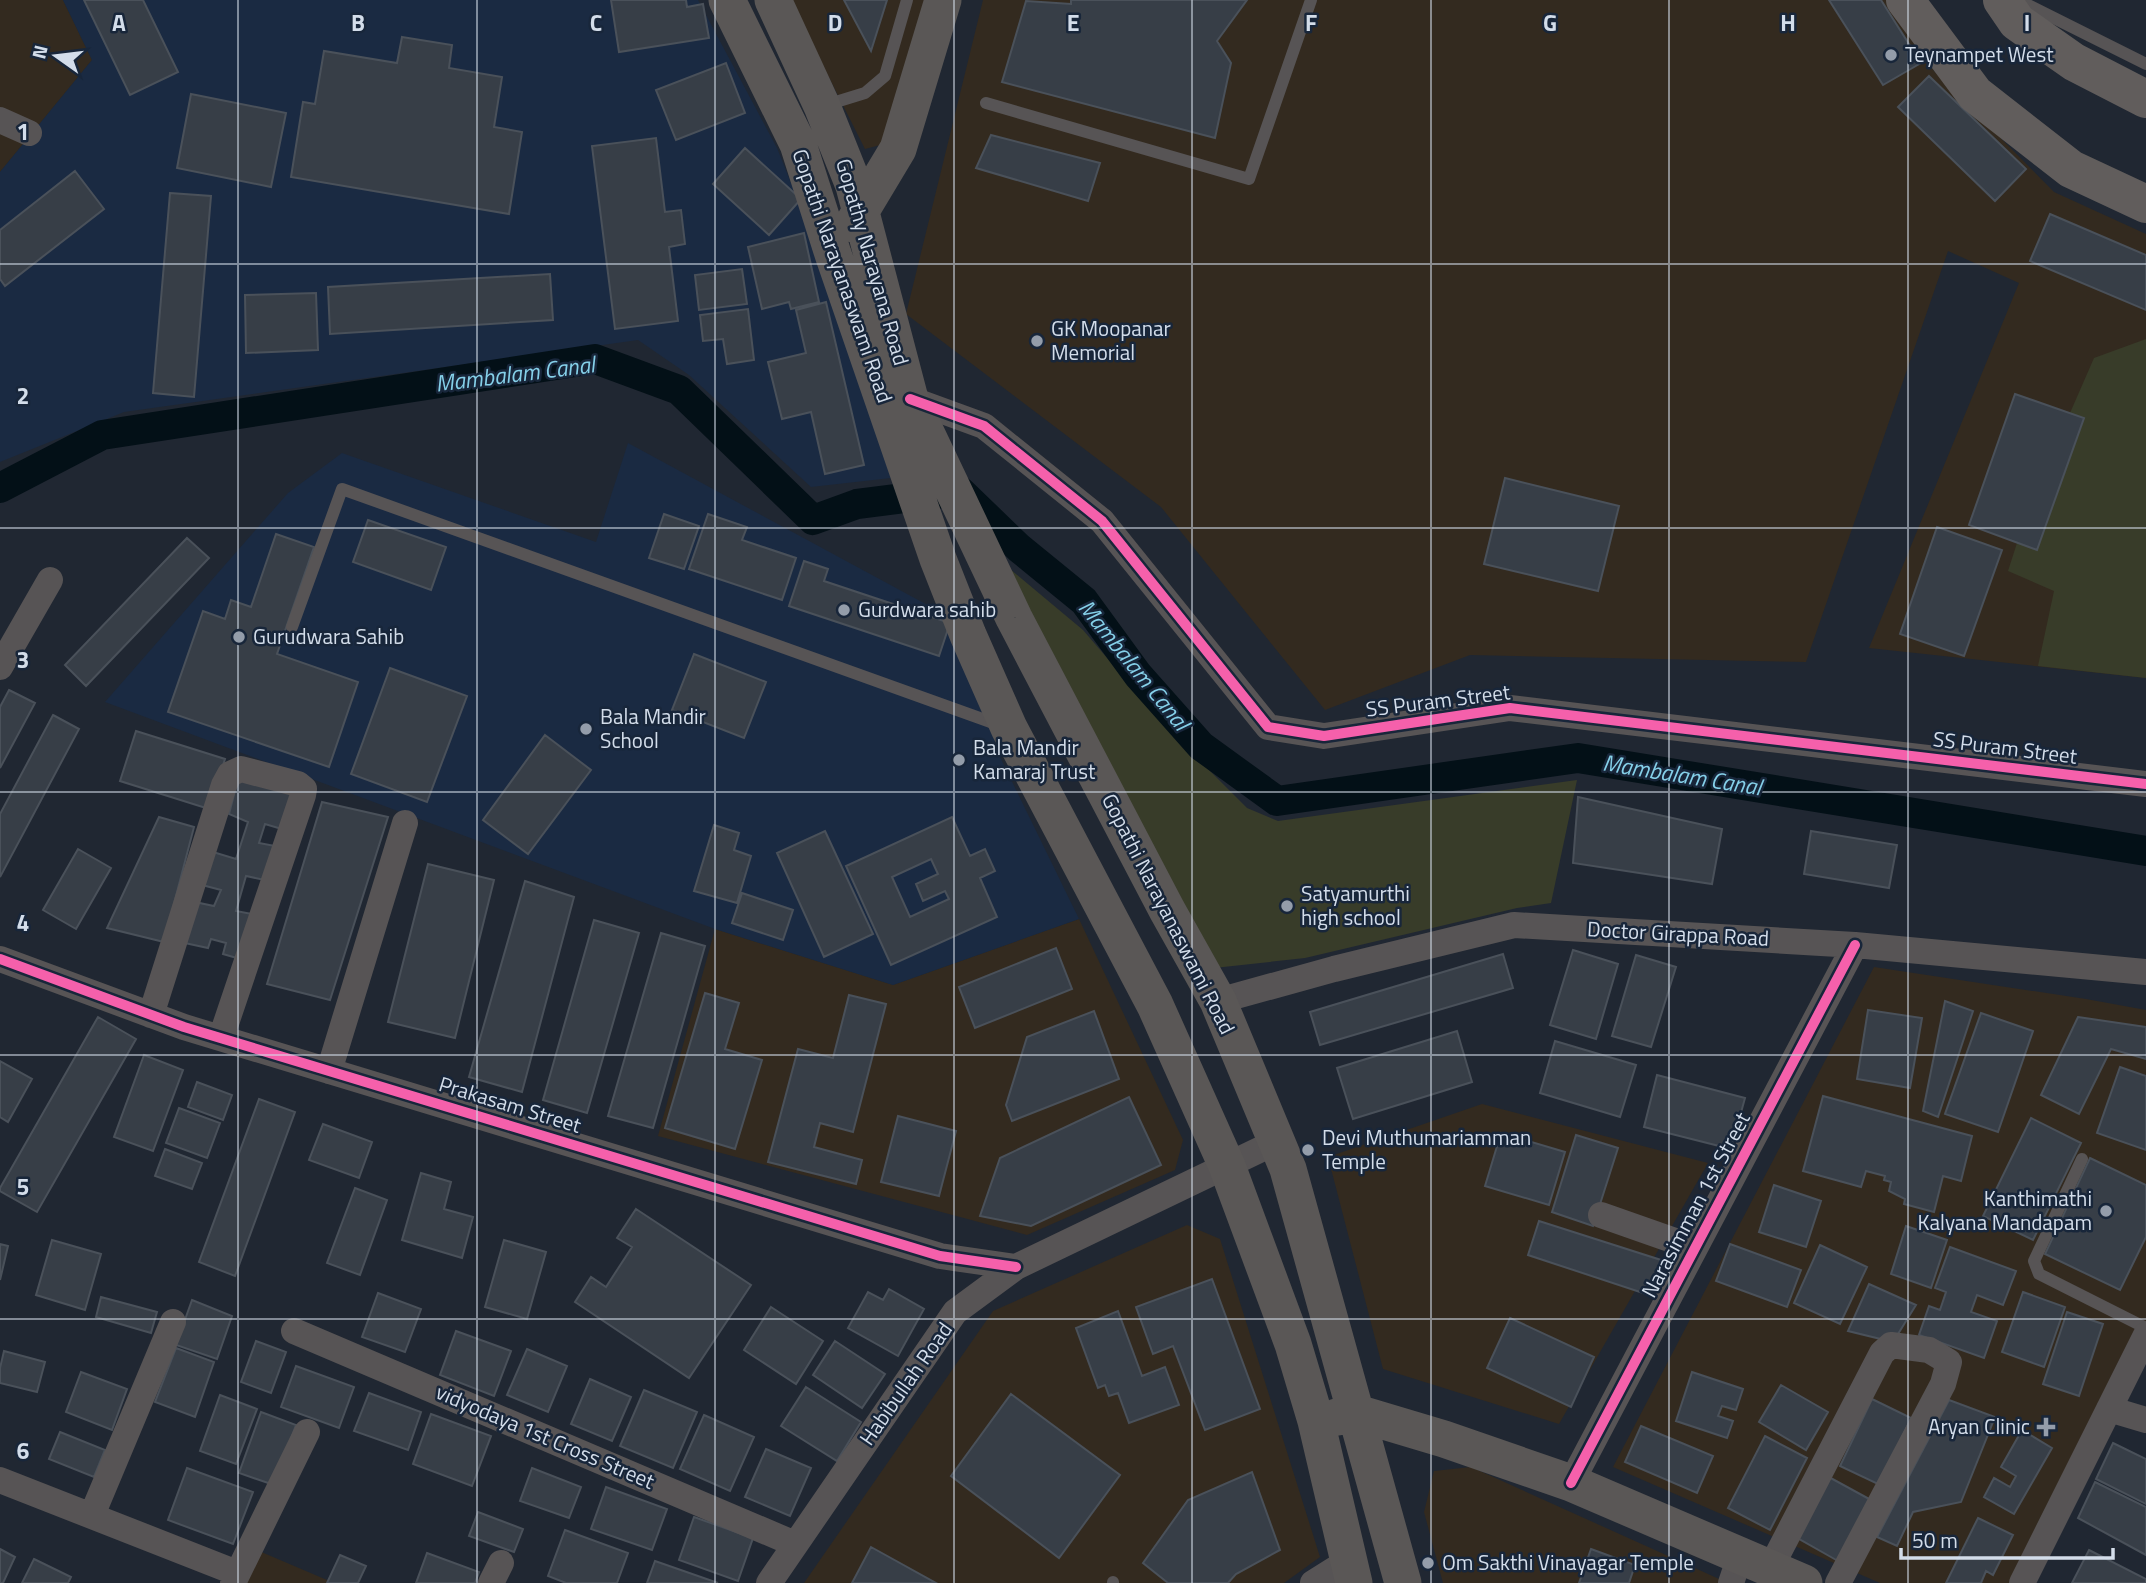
<svg xmlns="http://www.w3.org/2000/svg" width="2146" height="1583" viewBox="0 0 2146 1583" font-family="'Titillium Web',sans-serif">
<style>
.commercial{fill:#332a1f}
.built{fill:#1a2a42}
.green{fill:#383c29}
.lines{fill:none;stroke-linecap:round;stroke-linejoin:round}
.canal{stroke:#031017;stroke-width:30}
.building{fill:#373e47;stroke:#4a515a;stroke-width:2;fill-rule:evenodd}
.lane{stroke:#575455;stroke-width:12}
.street{stroke:#575455;stroke-width:26}
.secondary{stroke:#5a5756;stroke-width:37}
.primary{stroke:#615d5c;stroke-width:38}
.cycleway-casing{stroke:#18263a;stroke-width:15}
.cycleway{stroke:#f560ab;stroke-width:10}
.grid{fill:none;stroke:#d3ddea;stroke-width:2;stroke-opacity:0.55}
.poi-dot{fill:#949daa;stroke:#18263a;stroke-width:2.5}
.labels{text-anchor:middle;stroke-width:5;stroke-linejoin:round;paint-order:stroke}
.poi-label{font-size:21px;fill:#d3ddea;stroke:#18263a;text-anchor:start}
.street-label{font-size:21px;fill:#d3ddea;stroke:#18263a}
.water-label{font-size:23px;font-style:italic;fill:#85d0e9;stroke:#18263a}
.grid-label{font-size:23px;text-anchor:middle;font-weight:bold;fill:#d3ddea;stroke:#18263a;stroke-width:5;stroke-linejoin:round;paint-order:stroke}
</style>
<rect width="100%" height="100%" fill="#202732"/>
<!-- commercial -->
<path class="commercial" d="M0,0H63L92,60L0,172Z
M790,0H926L884,144L865,149Z
M983,0H1886L1934,71L2054,192L2146,234V678L1869,648L2019,283L1948,251L1806,662L1470,655L1325,710L1161,507L906,314Z
M1079,919L1183,1140L1175,1170L1027,1235L658,1136L715,929L893,985Z
M1874,967L2086,999L2146,1010V1335L2028,1583H1880L1613,1467Z
M1482,1104L1708,1163L1559,1424L1383,1369L1328,1157Z
M1187,1225L1220,1239L1320,1557L1284,1583H804L993,1311Z
M1471,1467L1728,1583H1443L1424,1512L1434,1471Z
M259,1551L334,1583H245Z"/>
<!-- built -->
<path class="built" d="M63,0H698L777,148L835,292L891,478L811,487L689,375L638,340L124,412L0,462V172L92,60Z
M628,443L957,621L1000,757L1079,919L893,985L715,929L105,702L288,493L342,453L596,542Z"/>
<!-- green -->
<path class="green" d="M2146,339V678L2038,666L2054,591L2008,571L2017,543L2040,542L2084,419L2070,413L2094,358Z
M998,559L1083,630L1169,730L1247,808L1278,821L1577,780L1551,903L1517,908L1305,958L1214,968Z"/>
<g class="lines">
<!-- canal -->
<path class="canal" d="M0,488L102,435L595,359L679,390L813,520L857,504L960,491L1019,548L1084,601L1138,675L1201,746L1277,801L1578,758L2146,851"/>
</g>
<!-- building -->
<path class="building" d="M84,0H143L178,72L130,95Z
M611,0H686L687,7L703,4L709,38L619,52Z
M844,0H887L871,51Z
M1071,0H1247L1217,41L1231,63L1215,138L1002,82L1026,1L1071,4Z
M1829,0H1881L1921,63L1883,85Z
M402,37L452,45L449,68L502,77L494,127L522,132L509,214L291,177L303,102L315,104L324,51L397,63Z
M726,63L745,113L676,140L656,90Z
M1929,76L2026,169L1995,201L1898,107Z
M191,94L286,113L271,187L177,168Z
M991,135L1100,163L1088,201L976,168Z
M656,138L665,212L681,210L685,244L669,247L678,321L615,329L592,146Z
M745,148L801,199L769,235L713,184Z
M75,171L104,209L5,286L0,279V230Z
M170,193L211,196L194,397L153,393Z
M2050,214L2146,255V310L2030,261Z
M804,233L819,302L791,309L789,302L762,309L748,247Z
M742,269L747,304L699,310L695,275Z
M550,274L553,320L330,334L328,287Z
M316,293L318,350L246,353L245,295Z
M826,302L864,465L825,474L811,412L782,419L768,362L806,353L796,310Z
M748,309L754,360L727,364L723,339L703,341L700,315Z
M2015,394L2084,418L2037,550L1969,525Z
M1505,478L1619,506L1598,591L1484,564Z
M664,514L699,526L684,569L649,558Z
M708,514L747,527L742,540L796,558L782,600L689,569Z
M368,520L446,547L431,590L353,562Z
M1937,527L2002,550L1964,656L1900,634Z
M276,534L314,547L277,654L358,682L329,767L168,712L203,611L225,619L231,600L251,607Z
M187,538L209,558L86,686L65,665Z
M804,561L828,569L824,581L950,623L939,656L789,606Z
M694,654L766,682L744,738L672,710Z
M390,668L467,696L427,802L351,774Z
M9,690L35,703L0,768V707Z
M53,715L79,729L0,877V814Z
M136,731L225,759L209,809L120,781Z
M545,735L591,770L528,854L483,820Z
M239,775L299,791L285,830L265,824L259,843L275,846L265,880L246,876L236,911L252,914L240,959L223,954L226,943L211,939L208,948L180,942L190,901L214,906L221,890L202,885L213,852L236,859L248,822L229,814Z
M1578,797L1722,829L1712,884L1573,863Z
M322,802L388,817L330,1000L267,984Z
M159,817L194,827L164,942L107,928Z
M952,817L970,856L985,849L995,871L980,878L997,917L891,965L846,866ZM931,859L938,874L916,884L923,901L945,891L949,899L910,917L892,877Z
M714,825L739,833L734,850L751,856L737,903L694,891Z
M825,831L873,934L824,957L777,853Z
M1811,831L1897,845L1889,888L1804,874Z
M78,849L111,868L76,929L43,910Z
M428,864L494,880L455,1038L388,1022Z
M525,881L574,897L522,1092L469,1077Z
M742,893L793,910L783,940L732,923Z
M594,920L639,933L587,1113L543,1100Z
M661,933L705,946L653,1128L608,1116Z
M1056,948L1072,989L975,1028L959,987Z
M1573,950L1618,964L1596,1039L1550,1025Z
M1503,954L1513,988L1320,1045L1310,1012Z
M1636,955L1676,967L1651,1047L1612,1036Z
M705,993L739,1003L725,1049L762,1060L735,1149L665,1128Z
M849,995L886,1004L853,1132L820,1123L814,1147L862,1160L856,1184L768,1162L798,1049L833,1058Z
M1945,1001L1973,1011L1938,1117L1923,1111Z
M1868,1010L1922,1018L1910,1088L1857,1079Z
M1094,1011L1119,1079L1012,1121L1006,1105L1027,1037Z
M1981,1013L2033,1031L1998,1132L1945,1114Z
M98,1017L136,1039L37,1212L0,1191V1188Z
M2078,1017L2146,1027V1059L2111,1049L2079,1114L2041,1095Z
M1457,1031L1472,1082L1353,1119L1337,1068Z
M1555,1041L1636,1065L1620,1117L1540,1093Z
M144,1055L183,1070L153,1151L114,1137Z
M0,1061L32,1079L8,1122L0,1117Z
M2120,1067L2146,1076V1150L2097,1133Z
M1657,1075L1745,1098L1731,1149L1644,1127Z
M197,1082L232,1095L223,1120L188,1107Z
M1823,1096L1972,1136L1961,1181L1943,1176L1934,1212L1904,1204L1905,1199L1889,1191L1891,1182L1884,1180L1885,1176L1866,1171L1861,1187L1803,1171Z
M1129,1097L1161,1165L1031,1226L980,1216L1000,1158Z
M259,1099L295,1112L235,1276L199,1262Z
M179,1108L220,1123L207,1158L166,1143Z
M898,1116L956,1131L939,1196L881,1182Z
M2031,1118L2081,1143L2033,1240L1983,1216Z
M323,1124L372,1142L359,1178L309,1160Z
M1501,1133L1565,1152L1549,1205L1485,1186Z
M1576,1135L1618,1148L1593,1226L1552,1212Z
M165,1149L202,1163L192,1189L155,1176Z
M2090,1158L2146,1185V1237L2120,1290L2045,1254Z
M421,1173L451,1182L444,1209L473,1217L462,1258L402,1240Z
M1774,1185L1821,1201L1806,1247L1759,1232Z
M355,1188L387,1200L360,1275L327,1263Z
M636,1209L751,1285L689,1378L575,1302L591,1277L606,1287L632,1247L617,1238Z
M1539,1221L1661,1260L1649,1295L1528,1255Z
M1906,1226L1947,1240L1931,1288L1891,1274Z
M52,1240L101,1254L85,1310L36,1295Z
M504,1240L546,1252L527,1319L485,1307Z
M0,1244L8,1246L0,1280Z
M1730,1244L1801,1270L1787,1307L1716,1281Z
M1820,1245L1867,1267L1840,1324L1794,1303Z
M1950,1247L2016,1271L2003,1305L1977,1295L1971,1312L1997,1321L1984,1358L1919,1335L1929,1306L1940,1310L1946,1292L1935,1288Z
M1212,1279L1260,1409L1205,1430L1173,1346L1153,1354L1136,1307Z
M1869,1284L1916,1305L1893,1342L1848,1331Z
M889,1289L924,1309L898,1356L848,1328L868,1292L883,1300Z
M2023,1292L2065,1307L2044,1367L2002,1352Z
M378,1293L421,1309L405,1352L362,1337Z
M101,1297L157,1312L151,1333L96,1317Z
M192,1300L232,1316L217,1359L176,1345Z
M771,1307L823,1341L796,1384L744,1350Z
M1118,1311L1142,1376L1165,1367L1179,1405L1129,1423L1118,1393L1109,1396L1105,1385L1098,1388L1076,1328Z
M2067,1312L2103,1324L2079,1396L2043,1384Z
M1510,1318L1594,1357L1571,1407L1487,1368Z
M456,1331L511,1351L494,1396L440,1375Z
M256,1341L286,1352L271,1393L241,1382Z
M835,1341L885,1374L862,1408L813,1375Z
M176,1348L214,1362L195,1417L155,1402Z
M527,1349L567,1366L548,1412L507,1395Z
M4,1351L45,1362L37,1392L0,1383V1368Z
M296,1366L354,1387L339,1428L281,1407Z
M81,1372L127,1389L112,1430L66,1412Z
M1692,1372L1743,1389L1736,1410L1722,1406L1718,1416L1733,1421L1727,1438L1676,1421Z
M590,1379L631,1397L612,1441L571,1424Z
M1781,1385L1828,1412L1806,1450L1759,1422Z
M806,1387L861,1422L837,1461L781,1426Z
M644,1390L697,1412L673,1468L620,1446Z
M369,1393L421,1412L408,1450L354,1431Z
M1011,1394L1120,1475L1059,1558L951,1476Z
M220,1395L257,1409L236,1464L200,1451Z
M1872,1399L1911,1418L1880,1485L1840,1466Z
M1949,1400L1995,1417L1961,1502L1913,1512L1897,1546L1877,1537Z
M261,1412L296,1425L274,1485L239,1473Z
M431,1414L491,1436L472,1486L413,1464Z
M704,1415L754,1437L730,1491L680,1469Z
M1641,1426L1713,1456L1697,1493L1625,1462Z
M2022,1430L2052,1448L2014,1514L1984,1497L1994,1478L2010,1487L2016,1476L2001,1467Z
M60,1432L105,1450L94,1477L49,1459Z
M1765,1436L1807,1458L1770,1530L1728,1508Z
M2113,1443L2146,1459V1504L2096,1479Z
M766,1449L811,1468L790,1516L745,1497Z
M187,1468L253,1492L233,1544L168,1520Z
M532,1468L581,1487L569,1518L520,1501Z
M1252,1472L1280,1550L1236,1574L1228,1583H1168L1143,1563L1188,1500Z
M1827,1476L1871,1500L1838,1561L1794,1536Z
M2095,1482L2146,1507V1555L2078,1518Z
M606,1487L667,1509L652,1550L591,1529Z
M478,1512L523,1529L514,1552L469,1536Z
M694,1517L753,1538L738,1581L679,1560Z
M1978,1518L2013,1535L1993,1575L1986,1571L1981,1583H1946Z
M565,1530L628,1553L617,1583H566L548,1576Z
M871,1547L936,1583H852Z
M0,1549L15,1557L3,1583H0Z
M1591,1549L1635,1565L1629,1583H1579Z
M2089,1550L2146,1579V1583H2072Z
M427,1553L479,1572L475,1583H416Z
M340,1555L366,1566L358,1583H327Z
M34,1559L71,1577L68,1583H22Z
M655,1561L718,1583H647Z"/>
<g class="lines">
<!-- lane -->
<path class="lane" d="M2018,0L2146,64
M986,103L1249,179L1311,0
M826,105L865,93L885,76L907,0
M292,627L342,489L999,725
M2082,1159L2034,1261L2039,1274L2146,1328
M1113,1582V1583"/>
<!-- street -->
<path class="street" d="M0,120L29,133
M910,399L984,426L1102,521L1268,727L1324,736L1510,708L2146,784
M0,667L50,580
M0,959L184,1027L940,1256L1016,1267
M1218,1001L1334,969L1514,925L1855,945L2146,972
M151,1015L224,785L230,774L241,769L298,784L304,789L303,795L221,1038
M329,1071L405,823
M1601,1215L1695,1248
M294,1331L795,1544
M2109,1409L2146,1420
M0,1480L237,1573
M1571,1483L1855,945
M92,1515L173,1322
M1770,1569L1882,1353L1891,1345L1929,1350L1949,1362L1943,1384L1838,1583
M233,1583L307,1432
M491,1583L501,1563
M769,1583L955,1312L1016,1267L1276,1142
M1313,1583L1348,1561
M1731,1583L1740,1556
M2022,1583L2146,1335"/>
<!-- secondary -->
<path class="secondary" d="M727,0L798,144L833,254L938,559L968,635L1009,728L1155,1005L1227,1166L1293,1344L1316,1421L1354,1583
M773,0L822,106L854,186L910,399L1014,618L1167,910L1218,1001L1288,1169L1403,1583
M853,224L898,149L943,0
M1337,1417L1357,1413L1444,1439L1571,1483L1804,1583"/>
<!-- primary -->
<path class="primary" d="M1905,0L1975,94L2071,169L2146,204
M2002,0L2017,22L2074,62L2146,99"/>
<!-- cycleway casing -->
<g class="cycleway-casing">
<path id="cycleway" d="M910,399L984,426L1102,521L1268,727L1324,736L1510,708L2146,784
M0,959L184,1027L940,1256L1016,1267
M1571,1483L1855,945"/>
</g>
<!-- cycleway -->
<use href="#cycleway" class="cycleway"/>
</g>
<!-- grid -->
<path class="grid" d="M238,0V1583M477,0V1583M715,0V1583M954,0V1583M1192,0V1583M1431,0V1583M1669,0V1583M1908,0V1583M0,264H2146M0,528H2146M0,792H2146M0,1055H2146M0,1319H2146"/>
<!-- markers -->
<g class="poi-dot">
<circle cx="1891" cy="55" r="7"/>
<circle cx="1037" cy="341" r="7"/>
<circle cx="844" cy="610" r="7"/>
<circle cx="239" cy="637" r="7"/>
<circle cx="586" cy="729" r="7"/>
<circle cx="959" cy="760" r="7"/>
<circle cx="1287" cy="906" r="7"/>
<circle cx="1308" cy="1150" r="7"/>
<circle cx="2106" cy="1211" r="7"/>
<path d="M2042.5 1416.5h7v7h7v7h-7v7h-7v-7h-7v-7h7z"/>
<circle cx="1428" cy="1563" r="7"/>
</g>
<g class="labels">
<!-- poi labels -->
<g class="poi-label">
<text x="1905" y="62">Teynampet West</text>
<text x="1051" y="336">GK Moopanar<tspan x="1051" dy="24">Memorial</tspan></text>
<text x="858" y="617">Gurdwara sahib</text>
<text x="253" y="644">Gurudwara Sahib</text>
<text x="600" y="724">Bala Mandir<tspan x="600" dy="24">School</tspan></text>
<text x="973" y="755">Bala Mandir<tspan x="973" dy="24">Kamaraj Trust</tspan></text>
<text x="1301" y="901">Satyamurthi<tspan x="1301" dy="24">high school</tspan></text>
<text x="1322" y="1145">Devi Muthumariamman<tspan x="1322" dy="24">Temple</tspan></text>
<text x="2092" y="1206" text-anchor="end">Kanthimathi<tspan x="2092" dy="24">Kalyana Mandapam</tspan></text>
<text x="2030" y="1434" text-anchor="end">Aryan Clinic</text>
<text x="1442" y="1570">Om Sakthi Vinayagar Temple</text>
</g>
<!-- street labels -->
<g class="street-label">
<text transform="translate(872 262) rotate(74)" y="7">Gopathy Narayana Road</text>
<text transform="translate(842 276) rotate(71)" y="7">Gopathi Narayanaswami Road</text>
<text transform="translate(1438 701) rotate(-7)" y="7">SS Puram Street</text>
<text transform="translate(2005 748) rotate(7)" y="7">SS Puram Street</text>
<text transform="translate(1168 914) rotate(63)" y="7">Gopathi Narayanaswami Road</text>
<text transform="translate(1678 934) rotate(3)" y="7">Doctor Girappa Road</text>
<text transform="translate(510 1105) rotate(17)" y="7">Prakasam Street</text>
<text transform="translate(1696 1205) rotate(-62)" y="7">Narasimman 1st Street</text>
<text transform="translate(906 1384) rotate(-55)" y="7">Habibullah Road</text>
<text transform="translate(545 1437) rotate(23)" y="7">vidyodaya 1st Cross Street</text>
</g>
<!-- water labels -->
<g class="water-label">
<text transform="translate(515 374) rotate(-7)" y="8">Mambalam Canal</text>
<text transform="translate(1134 665) rotate(51)" y="8">Mambalam Canal</text>
<text transform="translate(1682 775) rotate(9)" y="8">Mambalam Canal</text>
</g>
</g>
<g class="grid-label">
<text x="119" y="31">A</text>
<text x="358" y="31">B</text>
<text x="596" y="31">C</text>
<text x="835" y="31">D</text>
<text x="1073" y="31">E</text>
<text x="1311" y="31">F</text>
<text x="1550" y="31">G</text>
<text x="1788" y="31">H</text>
<text x="2027" y="31">I</text>
<text x="23" y="140">1</text>
<text x="23" y="404">2</text>
<text x="23" y="668">3</text>
<text x="23" y="931">4</text>
<text x="23" y="1195">5</text>
<text x="23" y="1459">6</text>
</g>
<!-- north arrow -->
<g transform="translate(56 56) rotate(284)" stroke="#18263a" stroke-width="5" paint-order="stroke">
<path d="M0-5L12 26L0 18L-12 26Z" fill="#d3ddea"/>
<text y="-10" font-size="19" font-weight="bold" text-anchor="middle" fill="#d3ddea">N</text>
</g>
<!-- scale -->
<path d="M1901 1548v10h212v-10" fill="none" stroke="#d3ddea" stroke-width="3.5"/>
<text x="1912" y="1548" font-size="21" fill="#d3ddea" stroke="#18263a" stroke-width="5" paint-order="stroke">50 m</text>
</svg>
